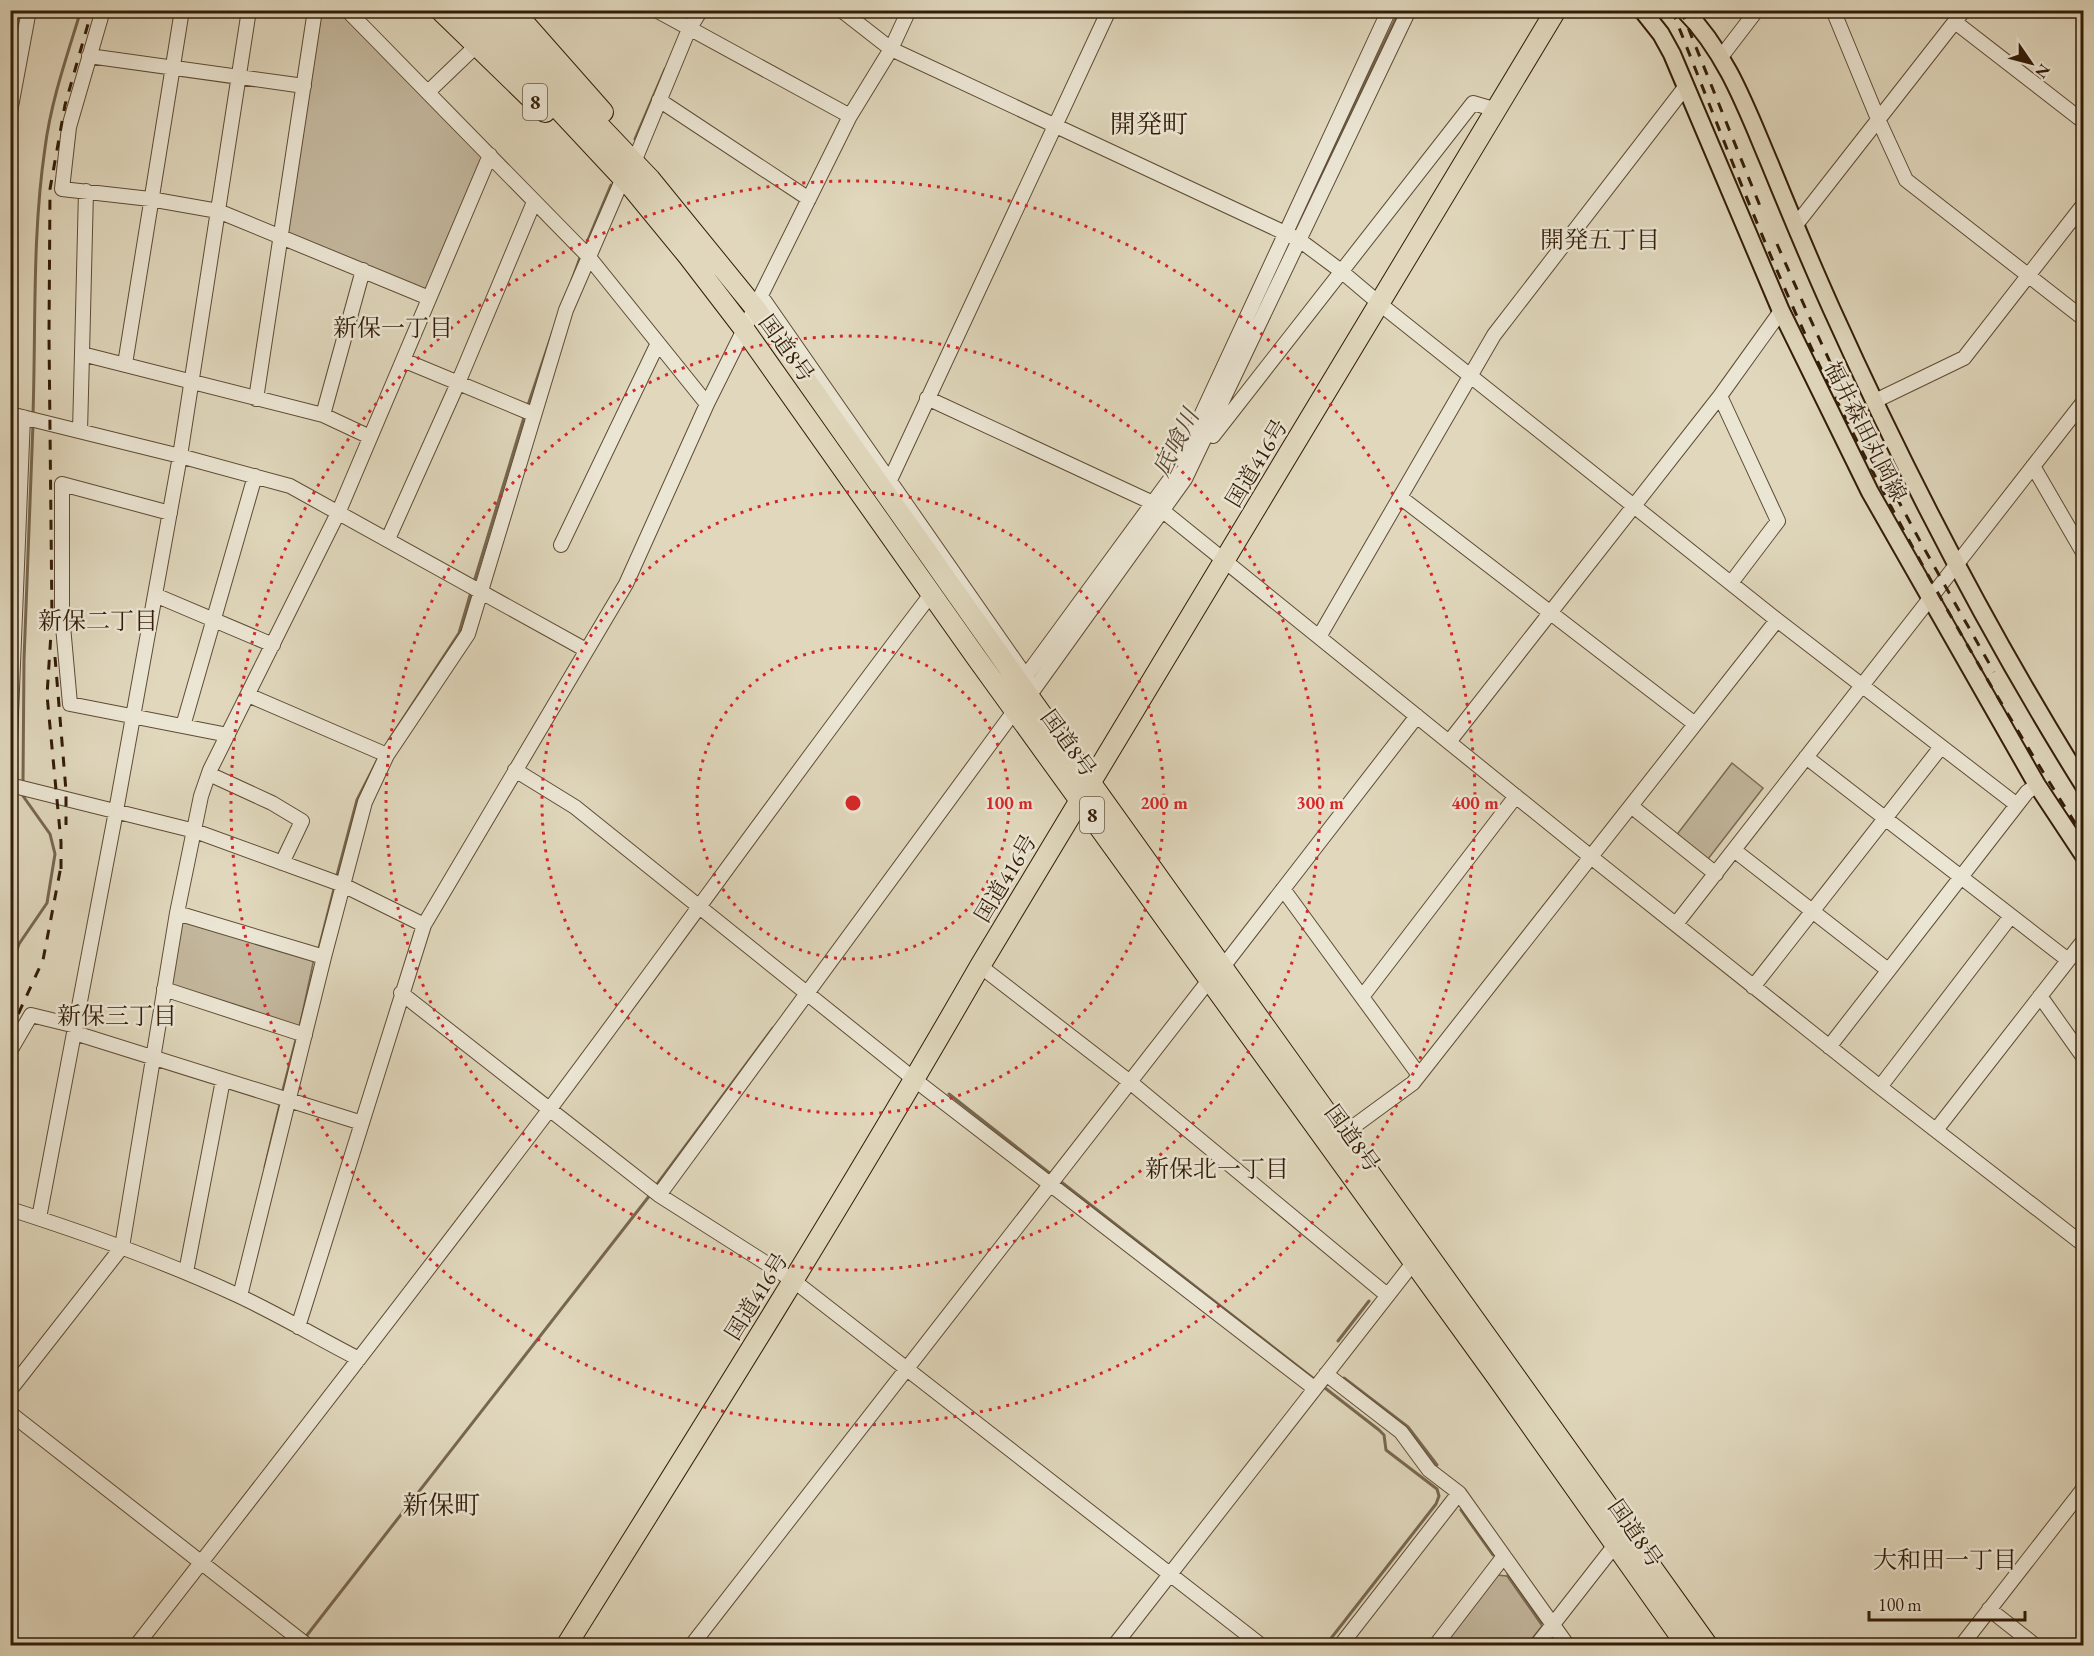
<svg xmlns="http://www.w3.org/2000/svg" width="2094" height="1656" viewBox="0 0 2094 1656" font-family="'EB Garamond','Noto Serif JP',serif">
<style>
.green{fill:#c3b79d;stroke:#7b6a52;stroke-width:1.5}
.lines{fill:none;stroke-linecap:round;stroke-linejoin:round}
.stream{stroke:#77674f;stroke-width:3}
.minor-casing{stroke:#5e4c35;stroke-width:16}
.major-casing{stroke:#331d08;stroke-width:20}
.highway-casing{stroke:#331d08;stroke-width:22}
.minor{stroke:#ebe5d3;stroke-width:14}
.major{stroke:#e0d7bc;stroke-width:16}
.highway{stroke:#e0d7bc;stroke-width:20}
.rail{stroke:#331d08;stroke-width:3;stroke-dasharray:10 10;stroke-linecap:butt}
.ring{fill:none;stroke:#d62828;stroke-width:3;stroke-dasharray:3 6}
.labels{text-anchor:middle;stroke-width:5;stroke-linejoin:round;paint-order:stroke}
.shield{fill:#ebe5d3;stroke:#6a5945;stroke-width:1.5}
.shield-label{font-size:21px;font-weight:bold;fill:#331d08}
.street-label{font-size:22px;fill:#331d08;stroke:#ebe5d3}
.neighbourhood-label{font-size:24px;fill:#331d08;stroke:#ebe5d3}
.water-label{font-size:24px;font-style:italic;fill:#5b4832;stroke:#ebe5d3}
.quarter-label{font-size:26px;fill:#331d08;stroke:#ebe5d3}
.centre{fill:#d62828;stroke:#ebe5d3;stroke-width:3}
.ring-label{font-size:18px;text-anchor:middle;font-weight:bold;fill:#d62828;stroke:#ebe5d3;stroke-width:5;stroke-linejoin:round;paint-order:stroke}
</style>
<rect width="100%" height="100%" fill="#e0d7bc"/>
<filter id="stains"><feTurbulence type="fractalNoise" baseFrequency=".00333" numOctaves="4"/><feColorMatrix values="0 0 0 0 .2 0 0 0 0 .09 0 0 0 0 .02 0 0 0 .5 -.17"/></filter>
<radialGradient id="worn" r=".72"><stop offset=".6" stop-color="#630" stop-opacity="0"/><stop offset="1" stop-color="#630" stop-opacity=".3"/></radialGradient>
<!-- green -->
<path class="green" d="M315,11H347L490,155L429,298L281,237Z
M1732,763L1763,788L1708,859L1675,837Z
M177,915L315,954L299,1028L164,989Z
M1496,1575L1507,1576L1542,1626L1527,1645L1441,1646Z"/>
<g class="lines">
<!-- stream -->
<path class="stream" d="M686,22L692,10
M635,139L665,69
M1299,219L1400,10
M585,247L611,185
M572,280L581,255
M527,408L553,331
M33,414C36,326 32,236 45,148C51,101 67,56 81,10
M474,582L525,414
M389,740L459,633L471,592
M23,782L24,660L33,424
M336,879L357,800L380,755
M318,952L335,885
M10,970L19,944L47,903L55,854L50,834L23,796
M299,1030L314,970
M282,1094L297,1036
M949,1094L1052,1175
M265,1167L281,1100
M1060,1181L1314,1379
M655,1187L773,1028
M1338,1341L1369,1301
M1344,1378L1408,1427L1437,1465
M1325,1388L1379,1430L1384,1435L1386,1450L1437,1489L1439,1496L1436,1504L1325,1646
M1461,1510L1493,1555
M1508,1574L1542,1623
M304,1639L650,1195
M1555,1642L1557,1646"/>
<!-- minor casing -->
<g class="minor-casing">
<path id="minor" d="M103,10L69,127L62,189L150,199L218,211L429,298
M347,10L588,256L707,404
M656,10L850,116
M841,10L891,49L1298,239L1341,271L1380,304L1777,620L2017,805
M1833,10L1878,119L1906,180L2084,319
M1955,22L2084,122
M89,56L304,86
M1721,57L1757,10
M428,92L476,46
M659,100L809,199
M10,112L29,10
M634,162L689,29L701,10
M86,191L82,354L323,415L370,437
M1795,226L1964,10
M761,296L1029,681
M403,360L533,414
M125,364L182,10
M1720,396L1778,521L1731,583
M927,398L1153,503L1163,511L1591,857L1880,1087L2084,1245
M256,399L315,10
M1875,401L1964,358L2084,204
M10,414L180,456L290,486L586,650
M323,415L363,270
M80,431L82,354
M1213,436L1473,103L1497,110
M2033,466L2084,554
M890,480L1109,10
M1400,497L1695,724
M170,513L62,484V615L70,704L228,735
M388,539L458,383L534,202
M561,545L658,343
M155,595L273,645
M1319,637L1494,335L1686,86
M1020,684L1174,474L1389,10
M248,695L387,755
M1029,696L1185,479L1409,10
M183,726L255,476
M10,738L23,417
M1449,742L1720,396L1781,311
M1806,757L2068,960
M515,770L575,807L915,1080L1314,1388
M209,774L272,803L302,821L282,863
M10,785L195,831L343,885L424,925
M1631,806L1716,874
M1734,850L1888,970
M1283,889L1419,1075
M177,913L324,957
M1676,924L2084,401
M980,966L1130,1082L1387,1295
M1222,968L1417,716
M1753,987L1941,747
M164,989L305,1035
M401,993L659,1195L794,1281L1262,1646
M2040,996L2084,1058
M1362,997L1516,796
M75,1033L362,1123
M1829,1047L2027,792L2037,785
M10,1051L31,1015L76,1026
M1880,1087L2011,916
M1936,1130L2084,940
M1342,1135L1413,1083L1777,620
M659,1195L1015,710
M10,1209C88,1234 164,1261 237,1295C278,1314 318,1338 359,1359
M39,1218L116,811L180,456L249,10
M186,1272L223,1080
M240,1296L324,957L365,802L387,755L468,634L566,310L623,178
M298,1327L424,925L626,584L707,404L850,116L891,49L909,10
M1326,1374L1401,1432L1429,1470L1459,1493L1568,1646
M10,1390L122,1247L177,913L201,796L210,770L339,511L490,155
M10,1413L308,1646
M1989,1609L2036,1646
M136,1646C275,1468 413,1290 549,1110C678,938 802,763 932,593
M691,1646L1210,979
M1114,1646L1413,1263
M1340,1646L1459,1493
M1435,1646L1504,1556
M1536,1646L1615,1545
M1961,1646L2084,1488"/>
</g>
<!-- major casing -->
<g class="major-casing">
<path id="major" d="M1642,10L1661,34L1672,54L1781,311L1870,492L2037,785L2084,856
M1684,10C1727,53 1747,110 1770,164C1790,213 1810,261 1832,310C1906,474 1989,634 2084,786"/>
</g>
<!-- highway casing -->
<g class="highway-casing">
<path id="highway" d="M440,10L545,112
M466,10L633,189L688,256L744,329L976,657L1496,1376L1687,1646
M489,10L650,179L755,308L1020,684L1708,1646
M513,10L603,112
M566,1646C707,1421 848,1196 980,966L1556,10"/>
</g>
<!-- minor -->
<use href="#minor" class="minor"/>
<!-- major -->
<use href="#major" class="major"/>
<!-- highway -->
<use href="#highway" class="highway"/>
<!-- rail -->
<path class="rail" d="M1672,10C1721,133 1769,260 1826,379C1903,536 1989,689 2084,837
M1681,10L1762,211
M1777,244C1819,340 1863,436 1913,528C1939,576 1967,624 1994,672
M55,657L66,791V825
M61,869V842L47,695L52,618L49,336L50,189L65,105L92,10
M10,1032L43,960L62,861"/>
</g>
<!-- distance rings -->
<g class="ring">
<circle cx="853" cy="803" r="156"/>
<circle cx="853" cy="803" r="311"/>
<circle cx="853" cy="803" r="467"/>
<circle cx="853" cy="803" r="622"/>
</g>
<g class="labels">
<!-- shield labels -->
<g class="shield">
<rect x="523" y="84" width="24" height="36" rx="4.5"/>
<rect x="1080" y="797" width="24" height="36" rx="4.5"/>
</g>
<g class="shield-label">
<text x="535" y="109">8</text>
<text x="1092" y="822">8</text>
</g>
<!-- street labels -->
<g class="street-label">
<text transform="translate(787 348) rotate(54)" y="8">国道8号</text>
<text transform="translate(1866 431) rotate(63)" y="8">福井森田丸岡線</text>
<text transform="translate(1256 463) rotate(-59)" y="8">国道416号</text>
<text transform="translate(1069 743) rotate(54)" y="8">国道8号</text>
<text transform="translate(1005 878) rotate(-59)" y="8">国道416号</text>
<text transform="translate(1353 1138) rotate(54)" y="8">国道8号</text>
<text transform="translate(756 1296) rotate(-58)" y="8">国道416号</text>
<text transform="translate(1636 1533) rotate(55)" y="8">国道8号</text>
</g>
<!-- neighbourhood labels -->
<g class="neighbourhood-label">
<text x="1600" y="248">開発五丁目</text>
<text x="393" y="336">新保一丁目</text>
<text x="98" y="629">新保二丁目</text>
<text x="117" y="1024">新保三丁目</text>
<text x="1217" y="1177">新保北一丁目</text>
<text x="1945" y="1568">大和田一丁目</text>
</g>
<!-- water labels -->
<g class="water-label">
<text transform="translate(1176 443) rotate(-63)" y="8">底喰川</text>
</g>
<!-- quarter labels -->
<g class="quarter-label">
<text x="1149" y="133">開発町</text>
<text x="441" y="1514">新保町</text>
</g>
</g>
<circle cx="853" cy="803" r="9" class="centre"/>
<g class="ring-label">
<text x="1009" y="809">100 m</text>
<text x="1164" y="809">200 m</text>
<text x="1320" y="809">300 m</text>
<text x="1475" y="809">400 m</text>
</g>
<!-- margin -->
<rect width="2094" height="1656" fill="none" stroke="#e0d7bc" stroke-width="36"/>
<rect x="12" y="12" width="2070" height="1632" fill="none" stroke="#331d08" stroke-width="3"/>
<rect x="18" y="18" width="2058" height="1620" fill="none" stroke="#331d08" stroke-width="1.5"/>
<!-- north arrow -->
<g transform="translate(2031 63) rotate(125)" stroke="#ebe5d3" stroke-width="4.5" paint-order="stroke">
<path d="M0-4.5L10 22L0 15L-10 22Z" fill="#331d08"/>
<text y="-9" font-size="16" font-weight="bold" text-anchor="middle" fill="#331d08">N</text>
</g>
<!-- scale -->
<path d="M1869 1611v9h156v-9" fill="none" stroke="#331d08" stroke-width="3"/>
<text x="1878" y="1611" font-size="18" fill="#331d08" stroke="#ebe5d3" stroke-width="4.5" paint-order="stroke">100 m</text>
<rect width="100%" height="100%" filter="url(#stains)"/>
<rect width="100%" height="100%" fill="url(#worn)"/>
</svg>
